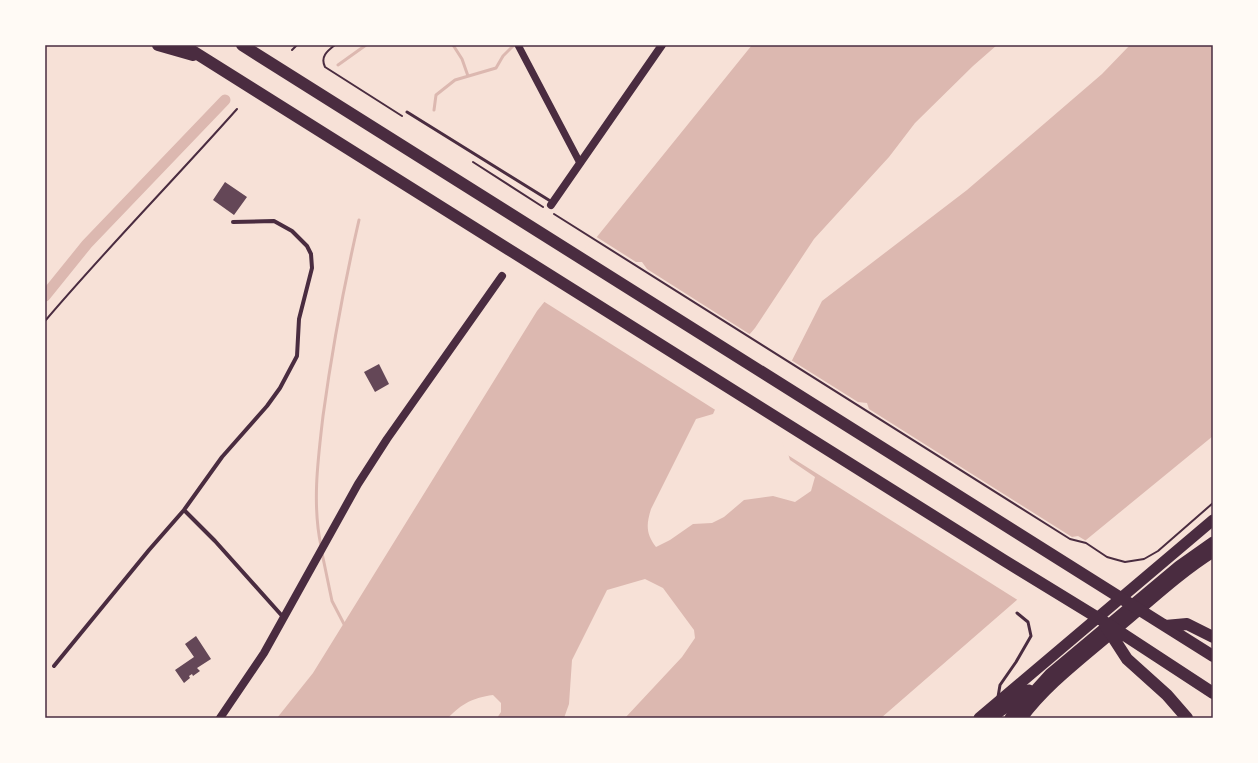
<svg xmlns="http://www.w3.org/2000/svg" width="1258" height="763" viewBox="0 0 1258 763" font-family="'Exo 2',sans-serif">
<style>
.water{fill:#dcb8b0}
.pier{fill:#f7e1d7}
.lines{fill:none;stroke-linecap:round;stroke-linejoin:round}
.stream{stroke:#dcb8b0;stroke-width:3}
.canal{stroke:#dcb8b0;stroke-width:11}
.building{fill:#644757}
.path{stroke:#4a2c40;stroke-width:2}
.service{stroke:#4a2c40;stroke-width:3}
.minor{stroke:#4a2c40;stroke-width:4}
.tertiary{stroke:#4a2c40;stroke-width:7}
.secondary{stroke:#4a2c40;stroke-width:8}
.trunk{stroke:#4a2c40;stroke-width:11}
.motorway{stroke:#4a2c40;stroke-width:12}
.neatline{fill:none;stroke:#4a2c40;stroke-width:1.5}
</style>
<rect width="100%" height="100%" fill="#f7e1d7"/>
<!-- water -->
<path class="water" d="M752,45H997L973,66L915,123L889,157L814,239L755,328L737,349L732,372L713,414L696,419L651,509C646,525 646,534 656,547L670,540L693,524L712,523L724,517L744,500L773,496L795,502L811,491L815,477L790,460L774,409L775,394L822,301L967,190L1102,74L1130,45H1213V436L1086,540L881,718H625L682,657L695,638L694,630L663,588L645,579L607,590L572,660L569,704L564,718H497L501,712V703L493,695C472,698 463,703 448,718H277L313,673L537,311Z"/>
<!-- pier -->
<path class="pier" d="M595,236L636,262H642L647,269L751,335L739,350L734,373L717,411L543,301Z
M791,360L858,402L867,403L869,409L1072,537L1078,536L1088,542L1019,601L786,454L772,409L773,394Z"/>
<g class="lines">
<!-- stream -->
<path class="stream" d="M453,45L462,59L468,76
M338,65L366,45
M434,110L436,95L455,80L496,68L503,56L514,45
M321,546C312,504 318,459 323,416C332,350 344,285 359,220
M322,553L332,601L345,626"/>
<!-- canal -->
<path class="canal" d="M45,296L87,244L225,100"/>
</g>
<!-- building -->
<path class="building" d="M225,182L247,197L234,215L213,200Z
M379,364L389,384L375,392L364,372Z
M196,636L211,659L197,668L200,671L193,676L192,674L189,676L190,678L184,683L175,670L194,657L185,644Z"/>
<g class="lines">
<!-- path -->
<path class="path" d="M335,45C327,51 320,57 325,67L402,116
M292,50L297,45
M473,162L543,207
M554,214L1070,539L1086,543L1107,557L1114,559L1125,562L1144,559L1158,551L1213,503
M45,321C107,248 174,180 237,109"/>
<!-- service -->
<path class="service" d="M407,112L552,202
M998,697L1000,685L1016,662L1031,636L1028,622L1017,613"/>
<!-- minor -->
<path class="minor" d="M184,510L215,541L284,618
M54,666L149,550L184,510L222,457L267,406L280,388L297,356L299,319L312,268L311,254L307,246L292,231L274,221L233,222"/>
<!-- tertiary -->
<path class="tertiary" d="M518,45L580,163"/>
<!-- secondary -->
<path class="secondary" d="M551,205L662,45
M220,718L264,653L358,484L387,439L502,276"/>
<!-- trunk -->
<path class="trunk" d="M979,718L1213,520
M991,718L1029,690
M1010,718L1050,674L1179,566L1213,542
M1022,718C1047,684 1083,658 1115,630C1147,604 1178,574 1213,552"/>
<!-- motorway -->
<path class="motorway" d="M158,45L193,55
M183,45L1005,561L1103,621L1213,693
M242,45L1213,656
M1105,625L1127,659L1167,695L1187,718
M1165,626L1187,624L1213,637"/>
</g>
<!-- border -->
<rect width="1258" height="763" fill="none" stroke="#fffaf5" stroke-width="92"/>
<rect x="46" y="46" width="1166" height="671" class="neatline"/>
</svg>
